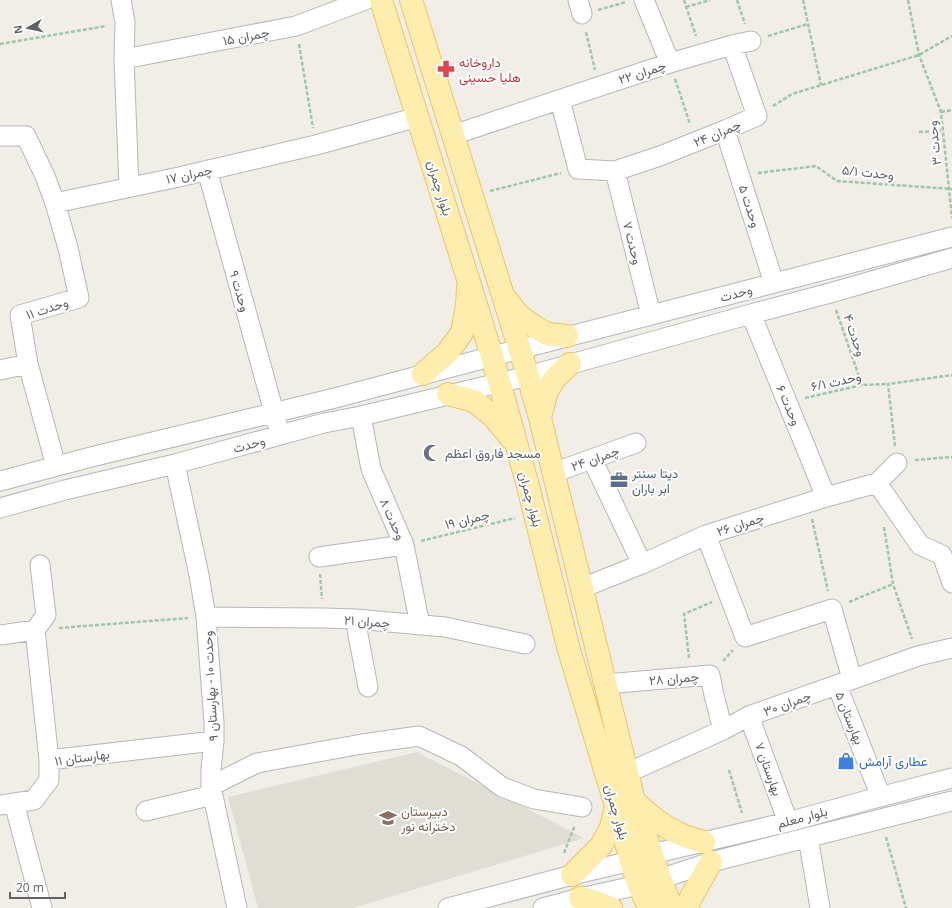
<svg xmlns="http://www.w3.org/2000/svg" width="952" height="908" viewBox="0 0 952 908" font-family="'Open Sans',Vazirmatn,sans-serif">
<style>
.education{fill:#e0ddd5}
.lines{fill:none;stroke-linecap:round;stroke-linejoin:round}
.minor-casing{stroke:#b4b7bb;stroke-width:21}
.major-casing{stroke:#efc360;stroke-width:24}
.path{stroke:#9dc7a8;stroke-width:2.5;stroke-dasharray:4 2;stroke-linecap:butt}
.minor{stroke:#fff;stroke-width:19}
.major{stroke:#feeeae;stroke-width:22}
.labels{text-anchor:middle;stroke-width:4;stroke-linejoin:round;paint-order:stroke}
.street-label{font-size:13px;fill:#5e6267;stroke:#fff}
.health-label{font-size:13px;fill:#be3a42;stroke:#fff;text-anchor:start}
.worship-label{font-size:13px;fill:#5b616d;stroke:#fff;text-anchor:start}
.service-label{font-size:13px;fill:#4e5e75;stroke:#fff;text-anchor:start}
.shop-label{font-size:13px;fill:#366cbe;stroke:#fff;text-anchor:start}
.education-label{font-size:13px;fill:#785e54;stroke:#fff;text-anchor:start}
</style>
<rect width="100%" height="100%" fill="#f0eee7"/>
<!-- education -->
<path class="education" d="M417,752L584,838L353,908H258L228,797Z"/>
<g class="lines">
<!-- minor casing -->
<g class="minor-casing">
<path id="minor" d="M121,0L125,22L124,59L129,187
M578,0L582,14
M644,0L670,63
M124,59L296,26L365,0
M560,100L578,169L615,171L660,156L725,130L757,116L732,45
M725,130L774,283
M453,135L670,63L732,45L751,41
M0,136H26L45,176L55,203L179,177L316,145L418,117
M207,170L277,423
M615,171L651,315
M55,203L68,248L79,298L20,315L28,364L56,466
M751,314L826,497
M0,370L28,364
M361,416L371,469L404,545L420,625
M592,459L642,564
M175,464L199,575L206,617L214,723V741L211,769V786L237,908
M553,473L636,443
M0,481L95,456L335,398L520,349L952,237
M877,483L920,545L942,555L952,583
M0,508L65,490L175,464L324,423L361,416L528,376L751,314L830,293L952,258
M706,535L745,637L832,609L852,679
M319,557L404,545
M40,565L46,615L35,630L49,760
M582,588L642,564L706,535L826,497L877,483L897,463
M206,617L324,618L355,619L445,627L525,644
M355,619L368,687
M0,635L35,630
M606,684L710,675L714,695L723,730
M837,685L881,797
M749,716L788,822
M627,773L723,730L749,716L918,656L952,648
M211,786L257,763L362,744L419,736L461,756L502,787L534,799L582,807
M14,803L42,908
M0,805L34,800L49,780V760L214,741
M146,811L213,795
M808,837L820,908
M652,854L788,822L868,800L952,778
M660,879L711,862L952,801
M448,908L572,875L631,861
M543,908L580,898L639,885"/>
</g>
<!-- major casing -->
<g class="major-casing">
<path id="major" d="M381,0L492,356L528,486L569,650L616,806L631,861L639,885L649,908
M411,0L528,376L540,418L634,801L660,879L672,908
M507,300L518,315L532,325L547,334L567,336
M423,374L447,353L462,333L467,305L468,288
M448,394L474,401L493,416L512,439
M540,417L547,391L555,378L570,364
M634,801C649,814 662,827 680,834C688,838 696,840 704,842
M572,875L601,846L611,827L616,806
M580,898L593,901L611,908
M688,908L689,901L711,862"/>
</g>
<!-- path -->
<path class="path" d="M684,0L696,36
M737,0L745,24
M803,0L821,85
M908,0L919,55L941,112L952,218
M686,7L710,0
M598,10L626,2
M586,32L595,70
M768,36L808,24
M0,44L106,26
M299,44L313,128
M675,79L690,124
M773,106L792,94L919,55L952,36
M941,112L952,110
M919,132L943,131
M758,173L816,166L837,181L952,189
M490,191L561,173
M836,310L862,385
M805,398L862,385L888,384
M895,446L888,384L952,375
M915,460L952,457
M812,519L828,591
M884,527L893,584L912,639
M421,541L515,518
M320,574L322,599
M849,602L893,584
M59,628L188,618
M689,658L684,614L712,602
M723,661L733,650
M729,770L742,813
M886,837L906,908
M564,853L575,825"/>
<!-- minor -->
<use href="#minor" class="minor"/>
<!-- major -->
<use href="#major" class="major"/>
</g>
<!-- icons -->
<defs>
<g id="pharmacy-bare" transform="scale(1.38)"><path d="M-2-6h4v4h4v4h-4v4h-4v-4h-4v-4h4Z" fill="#e0444e" stroke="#fff" stroke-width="2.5" paint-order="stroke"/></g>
<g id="mosque-bare" transform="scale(1.38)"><path d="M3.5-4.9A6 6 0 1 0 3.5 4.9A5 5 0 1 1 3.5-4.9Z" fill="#6b7280" stroke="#fff" stroke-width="2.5" paint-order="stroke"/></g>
<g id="office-bare" transform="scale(1.38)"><path d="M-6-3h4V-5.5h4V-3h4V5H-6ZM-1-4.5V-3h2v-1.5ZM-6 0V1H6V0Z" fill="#5c6f8a" stroke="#fff" stroke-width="2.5" paint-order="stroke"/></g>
<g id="shop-bare" transform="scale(1.38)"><path d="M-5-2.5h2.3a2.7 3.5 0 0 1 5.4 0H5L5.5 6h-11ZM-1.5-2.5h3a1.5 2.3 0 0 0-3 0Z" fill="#3f7fe0" stroke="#fff" stroke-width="2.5" paint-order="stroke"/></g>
<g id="school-bare" transform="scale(1.38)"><path d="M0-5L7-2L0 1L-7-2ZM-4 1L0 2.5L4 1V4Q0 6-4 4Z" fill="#8d6e63" stroke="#fff" stroke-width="2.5" paint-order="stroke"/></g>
</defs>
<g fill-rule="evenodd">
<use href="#pharmacy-bare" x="446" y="69"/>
<use href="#mosque-bare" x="432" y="453"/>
<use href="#office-bare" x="619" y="480"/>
<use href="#shop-bare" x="846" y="761"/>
<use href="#school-bare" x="388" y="818"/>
</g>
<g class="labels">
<!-- street labels -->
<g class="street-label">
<text transform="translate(246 36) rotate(-11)" y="5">چمران ۱۵</text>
<text transform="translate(642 72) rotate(-18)" y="5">چمران ۲۲</text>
<text transform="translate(717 133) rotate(-23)" y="5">چمران ۲۴</text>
<text transform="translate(934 143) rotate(-96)" y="5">وحدت ۳</text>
<text transform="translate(868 172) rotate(6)" y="5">وحدت ۵/۱</text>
<text transform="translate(189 174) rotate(-12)" y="5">چمران ۱۷</text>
<text transform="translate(440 188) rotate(73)" y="5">بلوار چمران</text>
<text transform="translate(750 206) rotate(72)" y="5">وحدت ۵</text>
<text transform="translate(633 243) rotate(76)" y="5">وحدت ۷</text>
<text transform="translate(240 291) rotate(74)" y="5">وحدت ۹</text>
<text transform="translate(736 293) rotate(-15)" y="5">وحدت</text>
<text transform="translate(47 308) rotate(-18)" y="5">وحدت ۱۱</text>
<text transform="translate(855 335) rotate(71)" y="5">وحدت ۴</text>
<text transform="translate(836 381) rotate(-12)" y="5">وحدت ۶/۱</text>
<text transform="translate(789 405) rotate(67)" y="5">وحدت ۶</text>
<text transform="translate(249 444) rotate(-15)" y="5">وحدت</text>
<text transform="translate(595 458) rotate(-20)" y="5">چمران ۲۴</text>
<text transform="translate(531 499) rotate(75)" y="5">بلوار چمران</text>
<text transform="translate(393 519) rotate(66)" y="5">وحدت ۸</text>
<text transform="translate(467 519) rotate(-14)" y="5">چمران ۱۹</text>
<text transform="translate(740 524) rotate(-18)" y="5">چمران ۲۶</text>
<text transform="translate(367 621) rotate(4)" y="5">چمران ۲۱</text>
<text transform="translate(674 678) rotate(-5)" y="5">چمران ۲۸</text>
<text transform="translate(210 686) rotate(-93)" y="5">وحدت ۱۰ - بهارستان ۹</text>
<text transform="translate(787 703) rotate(-20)" y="5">چمران ۳۰</text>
<text transform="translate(850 718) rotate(68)" y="5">بهارستان ۵</text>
<text transform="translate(82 757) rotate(-8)" y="5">بهارستان ۱۱</text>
<text transform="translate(769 769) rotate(70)" y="5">بهارستان ۷</text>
<text transform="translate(617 812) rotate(74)" y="5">بلوار چمران</text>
<text transform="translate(802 817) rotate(-15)" y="5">بلوار معلم</text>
</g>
<!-- health labels -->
<g class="health-label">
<text x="459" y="67">داروخانه<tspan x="459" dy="15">هلیا حسینی</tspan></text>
</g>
<!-- worship labels -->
<g class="worship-label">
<text x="445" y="458">مسجد فاروق اعظم</text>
</g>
<!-- service labels -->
<g class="service-label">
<text x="632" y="478">دیتا سنتر<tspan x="632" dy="15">ابر باران</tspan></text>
</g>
<!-- shop labels -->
<g class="shop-label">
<text x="859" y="766">عطاری آرامش</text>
</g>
<!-- education labels -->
<g class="education-label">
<text x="401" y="816">دبیرستان<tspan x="401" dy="15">دخترانه نور</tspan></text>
</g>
</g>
<!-- north arrow -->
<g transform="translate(28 28) rotate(261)" stroke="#ffffff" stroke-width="3" paint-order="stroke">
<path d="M0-3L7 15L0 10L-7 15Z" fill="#5e6267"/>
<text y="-6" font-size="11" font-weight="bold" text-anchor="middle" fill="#5e6267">N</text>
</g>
<!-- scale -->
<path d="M10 892v6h55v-6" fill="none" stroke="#5e6267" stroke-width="2"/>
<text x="16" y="892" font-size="12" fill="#5e6267" stroke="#ffffff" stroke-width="3" paint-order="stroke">20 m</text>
</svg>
